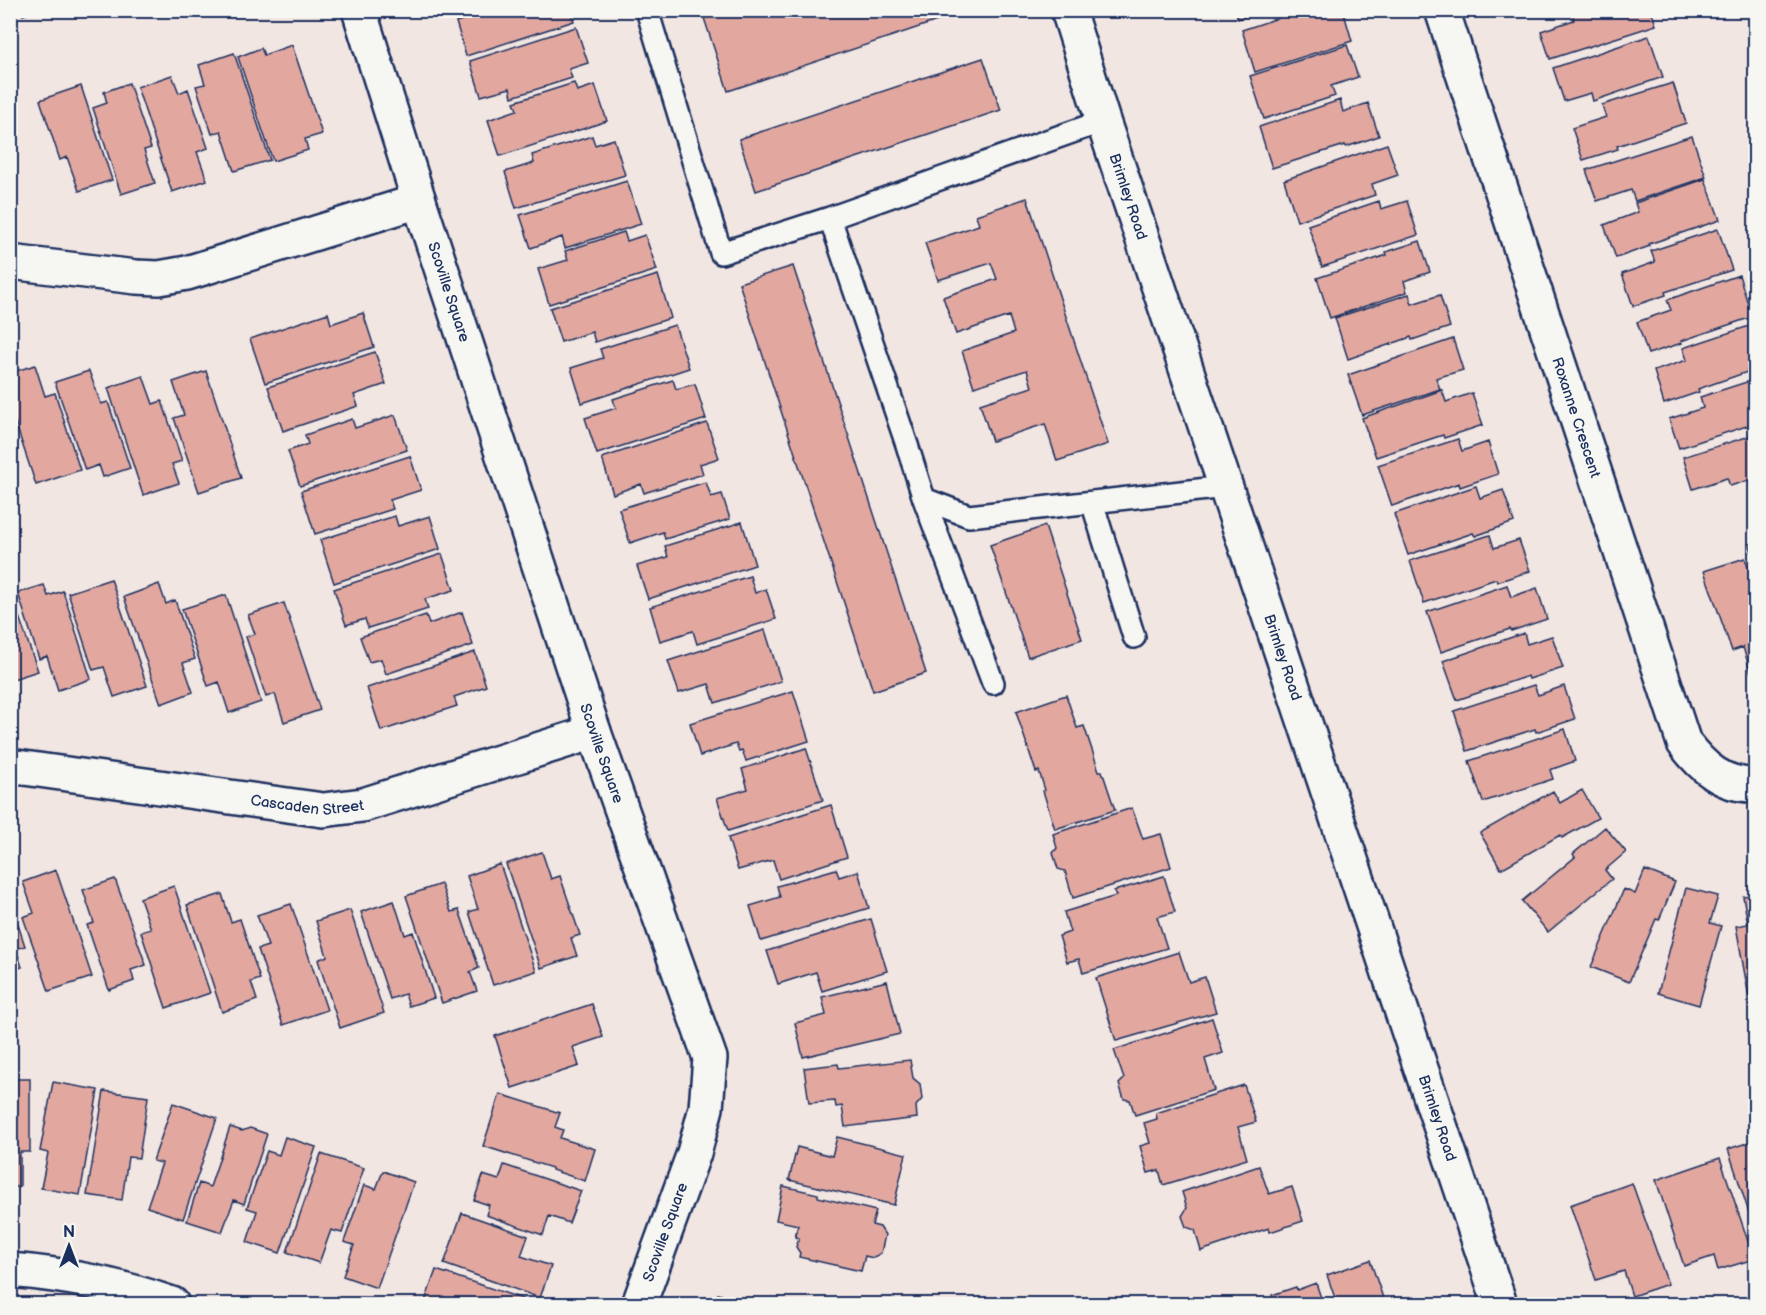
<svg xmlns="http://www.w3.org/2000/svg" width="1766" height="1315" viewBox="0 0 1766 1315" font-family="'Balsamiq Sans',sans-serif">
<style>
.building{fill:#e2a8a0;stroke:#1b2f5e;stroke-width:1.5}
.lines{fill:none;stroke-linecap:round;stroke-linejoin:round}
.service-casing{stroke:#1b2f5e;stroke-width:26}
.minor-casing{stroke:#1b2f5e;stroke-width:38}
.tertiary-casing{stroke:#1b2f5e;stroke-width:38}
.secondary-casing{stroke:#1b2f5e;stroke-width:38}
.service{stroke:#f6f6f2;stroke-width:21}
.minor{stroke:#f6f6f2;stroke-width:33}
.tertiary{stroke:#f6f6f2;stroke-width:33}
.secondary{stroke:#f6f6f2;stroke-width:33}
.labels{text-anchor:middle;stroke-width:6;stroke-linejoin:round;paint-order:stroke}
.street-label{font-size:15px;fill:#1b2f5e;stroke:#f6f6f2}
</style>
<rect width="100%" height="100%" fill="#f2e6e2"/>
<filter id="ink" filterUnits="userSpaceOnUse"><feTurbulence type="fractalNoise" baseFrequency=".0167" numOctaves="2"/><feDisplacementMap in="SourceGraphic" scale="12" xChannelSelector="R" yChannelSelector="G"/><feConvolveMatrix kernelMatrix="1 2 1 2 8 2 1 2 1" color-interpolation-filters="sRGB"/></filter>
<g filter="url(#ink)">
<!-- building -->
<path class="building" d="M22,10H38L23,15Z
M487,10H570L574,21L466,56L456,22L487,12Z
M970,10L728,91L703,15L714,10Z
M1235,10H1264L1238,19Z
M1302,10H1313L1315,15L1329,10H1343L1352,41L1255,72L1242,30Z
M1571,10H1651L1656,25L1550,59L1541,31L1574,20Z
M576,27L588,63L569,69L572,78L512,97L510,88L481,96L470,61Z
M1649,36L1663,77L1593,101L1591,93L1564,101L1553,68Z
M292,45L322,134L305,139L308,150L273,161L238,57L261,48L264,55Z
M1347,45L1358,77L1331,86L1335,96L1264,119L1250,76Z
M234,53L270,160L234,171L221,131L212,134L196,86L205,84L199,65Z
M983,58L1001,110L756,191L739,139Z
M172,75L179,93L188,89L208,148L197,152L207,180L172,192L137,87Z
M129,83L151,148L144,150L155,183L121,194L93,108L107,103L104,92Z
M574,83L577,91L595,85L607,121L500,156L488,120L517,110L514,102Z
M1673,83L1686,123L1617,146L1618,149L1583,160L1572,128L1606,117L1602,105Z
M81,86L112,180L79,191L67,157L60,160L40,100Z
M1340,100L1343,112L1368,103L1379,136L1346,147L1345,145L1272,168L1259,127Z
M592,136L595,145L614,139L625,175L516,208L505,172L534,163L532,155Z
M1692,136L1706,177L1635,201L1631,190L1597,201L1586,170Z
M1387,144L1398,175L1372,184L1375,195L1297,221L1284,180Z
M1705,179L1720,220L1649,244L1650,246L1616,258L1604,225L1638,212L1635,203Z
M627,181L641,224L565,248L562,237L531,248L520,215Z
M1027,198L1108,444L1057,461L1045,424L992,441L980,404L1032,387L1027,370L974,387L962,351L1014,333L1009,316L956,334L943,297L997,279L991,263L938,280L925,243L979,225L976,215Z
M1379,201L1381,209L1407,201L1418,235L1322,267L1308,225Z
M1718,229L1732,270L1665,292L1666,295L1633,306L1622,274L1655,262L1651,251Z
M624,232L627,241L645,235L657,270L549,304L538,269L568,260L565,251Z
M1420,241L1430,272L1404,281L1407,292L1330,318L1317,278L1387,255L1386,252Z
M793,266L926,673L873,691L739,283Z
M658,275L671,318L595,342L592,332L561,342L550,308Z
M1739,275L1752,317L1681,341L1682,343L1648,354L1637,322L1671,310L1667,300Z
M1409,294L1412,304L1440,295L1450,327L1412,340L1411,337L1348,359L1335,318Z
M328,313L331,324L363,313L374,347L265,383L250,339Z
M1755,324L1756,369L1698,389L1699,392L1664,404L1654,371L1687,360L1683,348Z
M675,325L689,368L582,403L571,368L603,358L600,349Z
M1453,339L1463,370L1436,378L1440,389L1362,415L1348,375Z
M375,352L386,384L354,395L358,406L283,431L268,387Z
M35,365L45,396L55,393L80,470L36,485L10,407V373Z
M89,371L101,404L108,402L130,468L103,477L99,465L85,470L55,382Z
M206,371L241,478L199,492L174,418L184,415L173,382Z
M143,376L153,404L162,401L182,461L172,464L179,483L143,495L108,388Z
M1756,379V423L1679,448L1669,419L1703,408L1700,397Z
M673,380L676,389L695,384L706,419L597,454L585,418L616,408L613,399Z
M1442,390L1446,402L1472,393L1483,425L1444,438L1443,435L1376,457L1362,418Z
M395,415L407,450L300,486L288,451L308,444L305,435L352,419L355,428Z
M707,423L719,458L700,464L703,474L644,493L641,484L613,494L602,458Z
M1756,434V478L1730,486L1727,478L1693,489L1683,457Z
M1458,439L1462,451L1488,442L1498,474L1460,487L1459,483L1392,506L1378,465Z
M410,456L421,490L390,500L393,509L315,534L301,491Z
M706,482L711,497L722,494L730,519L665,539L663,532L630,543L619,509Z
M1476,486L1480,498L1503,490L1514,522L1475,536L1473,533L1408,555L1394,514Z
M395,516L398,526L430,516L440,549L334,583L320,540Z
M742,522L755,565L648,599L637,566L668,557L665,546Z
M1045,526L1082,639L1028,657L990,545Z
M1490,535L1494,548L1519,540L1530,571L1497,582L1496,579L1424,603L1410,561Z
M1756,542V562L1749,544Z
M442,554L454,590L425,599L428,609L368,628L365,619L346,625L334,589Z
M1745,558L1756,591V672L1751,673L1743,647L1732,651L1704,571Z
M750,576L755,593L766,589L776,619L697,644L693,631L660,641L650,607Z
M111,579L147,686L114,697L104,667L93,670L68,593Z
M159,584L166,604L175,600L195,659L183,663L193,692L161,704L124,597Z
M44,585L48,596L63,591L91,679L58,690L47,656L39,659L18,593Z
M1507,585L1511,597L1537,588L1547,619L1511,631L1510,629L1441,652L1427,612Z
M10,591L38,671L10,680Z
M226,595L261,702L229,713L219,682L208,686L182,609Z
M284,603L320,710L284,722L275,694L266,697L246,637L255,634L248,615Z
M462,612L473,645L386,674L381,659L369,662L360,637L426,615L429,624Z
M765,630L781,681L715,703L709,684L679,693L668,661Z
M1524,633L1527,644L1552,636L1563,668L1529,679L1528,676L1457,700L1443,661Z
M475,652L486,686L454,697L457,706L381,731L367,688Z
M1534,685L1538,695L1564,686L1575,719L1536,732L1535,729L1467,751L1454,711Z
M793,691L809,741L746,761L742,750L739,751L736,744L700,756L690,723Z
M1066,695L1077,728L1084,726L1099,771H1102L1115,810L1055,829L1043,791L1045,790L1039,771L1036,772L1016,712Z
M1565,729L1575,761L1550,770L1553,779L1483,802L1469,761Z
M806,748L823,800L728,831L717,798L748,789L742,769Z
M1582,790L1598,818L1562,838L1560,835L1501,869L1480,833L1553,791L1560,803Z
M831,805L847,857L779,879L773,860L738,870L728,838Z
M1132,808L1143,839L1161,834L1171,867L1073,898L1065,871L1058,869L1053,853L1057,848L1053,834Z
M1605,827L1626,852L1605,870L1612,879L1548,932L1522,901L1575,857L1573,854Z
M542,852L551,879L560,876L580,935L571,938L577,956L541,968L506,864Z
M500,864L536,971L493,985L469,912L478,909L467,876Z
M836,869L839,877L858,871L869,908L761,941L750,906L780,897L777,886Z
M56,870L92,977L49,991L23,917L34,913L23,882Z
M1645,870L1675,882L1659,920L1656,919L1629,982L1591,967L1624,889L1635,894Z
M1164,876L1175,912L1157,917L1167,948L1083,973L1079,959L1067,962L1059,936L1070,932L1064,912L1116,896L1114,891Z
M115,879L146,965L131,970L134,981L109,990L87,925L94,923L83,890Z
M441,884L451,912L459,910L479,968L470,972L477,991L442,1003L406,896Z
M174,886L210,993L166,1008L141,932L151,929L140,898Z
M1686,888L1718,896L1710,923L1721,926L1699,1005L1658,993Z
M222,894L231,922L240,919L260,979L251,982L257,1000L222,1012L187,905Z
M1756,894V1007L1751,1008L1736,926L1748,924L1743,896Z
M10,900L25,946L16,949L22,967L10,971Z
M394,901L405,935L413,932L434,998L409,1006L405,994L390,999L361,912Z
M291,904L327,1010L283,1025L258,949L268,946L257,915Z
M350,910L384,1013L340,1028L318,960L327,956L316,921Z
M871,919L887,971L822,991L816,972L778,984L767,951Z
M1179,952L1189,982L1205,977L1216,1012L1116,1041L1096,978Z
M887,981L900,1034L803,1057L795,1023L826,1015L822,997Z
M592,1004L603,1037L573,1047L579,1066L512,1088L495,1036Z
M1212,1018L1223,1053L1205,1059L1214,1090L1135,1115L1130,1100L1124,1099L1119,1084L1124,1079L1114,1050Z
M910,1060L913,1078L920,1084L922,1099L916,1106L917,1118L845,1127L842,1106L836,1107L835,1101L809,1103L804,1068L838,1064L839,1068Z
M10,1079H30V1152H20V1187H10Z
M53,1082L98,1090L80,1195L41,1188L48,1153L40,1151Z
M1244,1085L1256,1122L1238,1127L1247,1159L1163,1185L1159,1170L1148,1173L1140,1146L1150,1143L1144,1123L1157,1119L1156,1113Z
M104,1091L148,1097L139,1158L128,1157L122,1200L87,1195Z
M500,1094L560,1113L555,1127L563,1130L560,1138L595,1149L585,1181L552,1170V1168L483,1146Z
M173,1103L217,1118L183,1219L147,1207L162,1163L153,1161Z
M230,1127L242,1131L250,1128L267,1134L244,1204L234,1200L222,1232L187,1221L199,1183L210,1187Z
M285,1137L316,1147L280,1253L247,1242L257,1211L247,1208L267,1151L279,1155Z
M837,1137L906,1154L894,1205L789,1180L797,1147L832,1156Z
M1756,1140V1234L1728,1149Z
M321,1154L364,1168L342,1233L331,1230L319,1263L287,1252Z
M1720,1158L1754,1259L1718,1270L1714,1256L1684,1266L1656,1180Z
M504,1165L581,1191L569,1223L549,1216L543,1235L486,1215L489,1205L474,1200L483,1175L499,1180Z
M1259,1166L1269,1194L1292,1187L1303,1221L1270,1232L1269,1228L1201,1251L1195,1230L1186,1227L1182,1216L1187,1208L1182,1192Z
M383,1171L414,1182L377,1288L343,1276L354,1245L344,1242L364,1185L376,1189Z
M1632,1183L1668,1284L1632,1296L1624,1271L1596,1280L1570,1205Z
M783,1186L818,1194V1197L876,1211L872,1225L880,1227L885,1235L881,1253L873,1258L865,1256L861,1271L799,1257L800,1253L796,1247L799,1238L795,1237L798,1225L776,1220Z
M462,1213L528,1236L521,1256L551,1266L540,1298L444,1264Z
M1370,1260L1385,1304H1337L1327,1275Z
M436,1270L538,1304H424Z
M1316,1283L1323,1304H1275L1272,1295L1296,1287L1297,1290Z
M718,1294L744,1302L743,1304H715Z"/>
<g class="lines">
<!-- service casing -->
<g class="service-casing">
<path id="service" d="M647,10L721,253L830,218
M1103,121L830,218L907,445L924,499L969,516L1225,487
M924,499L993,683
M1092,502L1134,637"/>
</g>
<!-- minor casing -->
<g class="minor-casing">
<g id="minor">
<path id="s1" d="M359,10L419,201L594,732L710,1058L706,1108L694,1153L639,1304"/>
<path id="s2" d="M1442,10L1684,743C1703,768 1723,786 1756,785"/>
<path d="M10,262L136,277L159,278L187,273L419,201"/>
<path id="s3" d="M10,766L323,810L363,805L594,732"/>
</g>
</g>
<!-- tertiary casing -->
<g class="tertiary-casing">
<path id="tertiary" d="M10,1270C69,1275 117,1285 172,1304"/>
</g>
<!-- secondary casing -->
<g class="secondary-casing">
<g id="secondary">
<path id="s4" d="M1068,10L1103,121L1500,1304"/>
</g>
</g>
<!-- service -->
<use href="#service" class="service"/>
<!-- minor -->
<use href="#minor" class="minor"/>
<!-- tertiary -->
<use href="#tertiary" class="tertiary"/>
<!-- secondary -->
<use href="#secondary" class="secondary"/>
</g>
</g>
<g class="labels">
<!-- street labels -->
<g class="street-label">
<text dy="5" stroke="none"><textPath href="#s4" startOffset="196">Brimley Road</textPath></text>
<text dy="5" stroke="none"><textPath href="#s1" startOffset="296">Scoville Square</textPath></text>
<text dy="5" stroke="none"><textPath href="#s2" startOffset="429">Roxanne Crescent</textPath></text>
<text dy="5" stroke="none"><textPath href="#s4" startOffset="682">Brimley Road</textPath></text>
<text dy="5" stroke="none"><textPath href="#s1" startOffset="782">Scoville Square</textPath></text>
<text dy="5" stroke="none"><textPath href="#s3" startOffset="300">Cascaden Street</textPath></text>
<text dy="5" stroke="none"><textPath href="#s4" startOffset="1168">Brimley Road</textPath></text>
<text transform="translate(665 1232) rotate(-70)" y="5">Scoville Square</text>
</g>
</g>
<!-- margin -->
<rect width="1766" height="1315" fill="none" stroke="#f6f6f2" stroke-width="36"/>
<rect x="18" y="18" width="1730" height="1279" fill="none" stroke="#1b2f5e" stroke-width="2" filter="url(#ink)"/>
<!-- north arrow -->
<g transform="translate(69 1246)" stroke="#f6f6f2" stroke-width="4.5" paint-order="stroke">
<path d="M0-4.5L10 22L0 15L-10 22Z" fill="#1b2f5e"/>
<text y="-9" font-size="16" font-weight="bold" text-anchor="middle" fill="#1b2f5e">N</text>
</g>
</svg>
